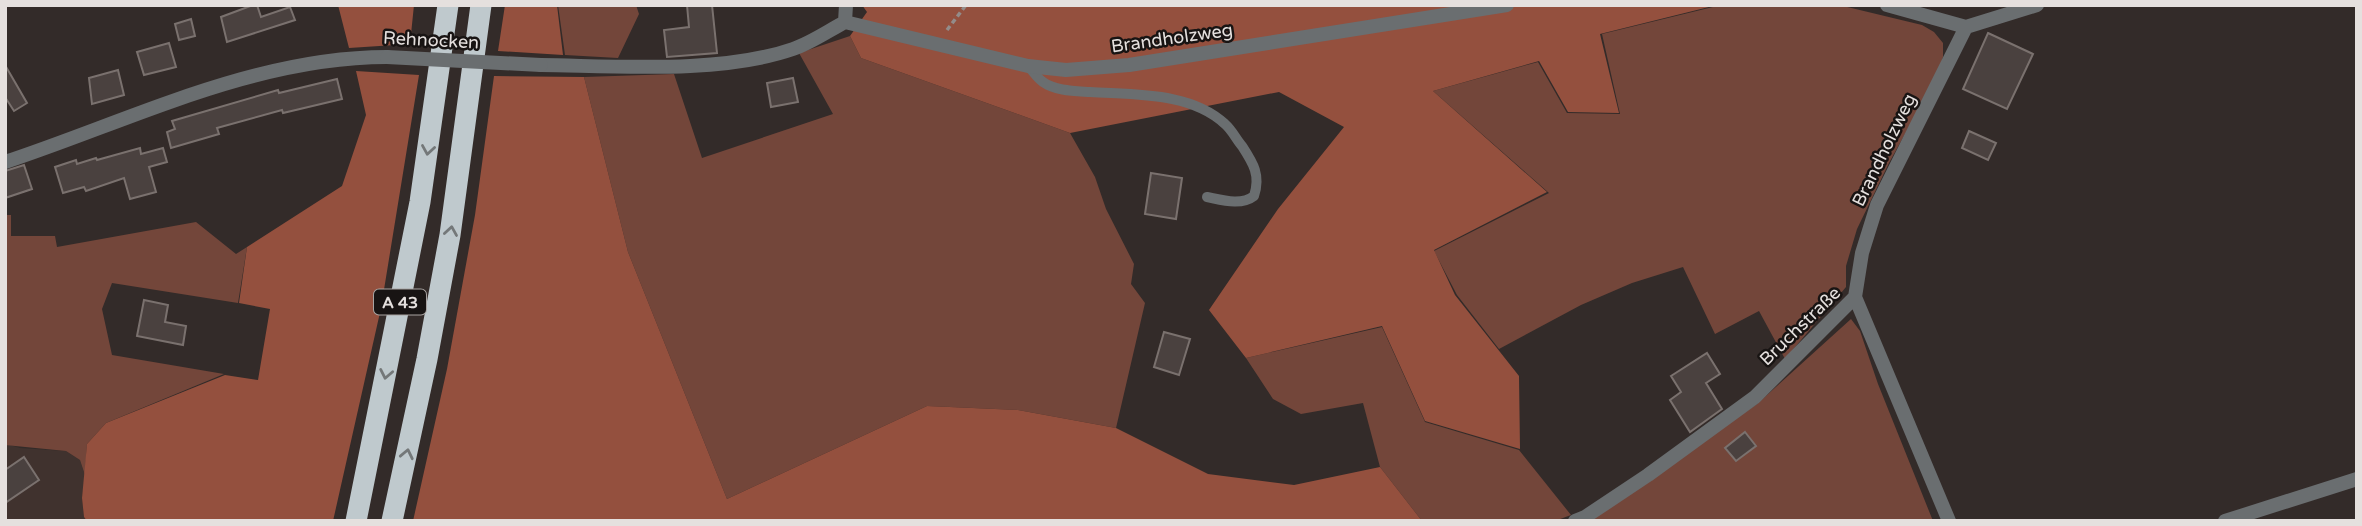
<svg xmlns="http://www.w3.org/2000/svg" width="2362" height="526" viewBox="0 0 2362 526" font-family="'Varela Round',sans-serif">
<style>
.built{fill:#40322e}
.green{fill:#73463a}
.forest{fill:#94503e}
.building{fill:#4a413f;stroke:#7a716e;stroke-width:2}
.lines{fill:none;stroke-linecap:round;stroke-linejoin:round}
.path{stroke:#938c8a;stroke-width:3.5;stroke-dasharray:5 3.5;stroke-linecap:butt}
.lane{stroke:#6a6e70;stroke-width:10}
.street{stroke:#6a6e70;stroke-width:14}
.highway{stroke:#bfc9cd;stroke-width:21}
.street-bridge{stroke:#6a6e70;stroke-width:14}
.oneway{stroke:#747879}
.labels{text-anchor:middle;stroke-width:5;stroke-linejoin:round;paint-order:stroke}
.shield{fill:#181413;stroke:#a8a3a1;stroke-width:2}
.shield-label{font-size:16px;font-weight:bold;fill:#e5e0de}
.street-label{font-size:18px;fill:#e5e0de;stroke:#181413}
</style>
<rect width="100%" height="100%" fill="#332b29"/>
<!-- built -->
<path class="built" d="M7,444L20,448L66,451L80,460L85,475L82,498L84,517L87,521H5V445Z"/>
<!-- green -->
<path class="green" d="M558,5H636L639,14L618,58L565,55Z
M1721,5H1839L1922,25L1934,32L1943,43V57L1938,74L1889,163L1857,229L1846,266V287L1785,359L1759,311L1715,334L1683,267L1632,283L1581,305L1499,349L1457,295L1434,251L1549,193L1433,91L1538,62L1567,113L1620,114L1602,34Z
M850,36L861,58L1070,133L1095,177L1106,209L1134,264L1131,284L1145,303L1116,428L1018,410L927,406L727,499L628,252L584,77L674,74L702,158L833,114L799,53Z
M5,215H11V236H55L57,247L196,222L236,254L247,247L238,303L112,283L102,309L112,355L224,374L106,423L87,444L85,475L80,460L66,451L5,445Z
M1851,319L1860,331L1878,384L1933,521H1584L1757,404Z
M1382,327L1425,422L1519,450L1571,515L1555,521H1422L1380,467L1363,403L1301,414L1273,399L1246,358Z"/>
<!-- forest -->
<path class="forest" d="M338,5H414L410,44L349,48Z
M505,5H557L563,55L498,51Z
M862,5H1717L1600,34L1619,113L1568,112L1539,61L1433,91L1547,192L1434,250L1455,295L1519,376L1520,449L1425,421L1382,326L1246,358L1209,310L1278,209L1344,127L1279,92L1070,133L861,58L850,36L867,12Z
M356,71L419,75L381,308L333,521H87L84,517L82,498L87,444L106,423L225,375L258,380L270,309L239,303L247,247L342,186L366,115Z
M494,76L584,77L628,252L727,499L927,406L1018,410L1116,428L1208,474L1294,485L1380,467L1422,521H413L447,369L475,215Z"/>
<!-- building -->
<path class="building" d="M253,5H257L261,17L290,7L295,20L227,42L221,17Z
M687,5H712L717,53L667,57L664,30L689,27Z
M191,19L195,36L179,40L175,24Z
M1988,33L2033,54L2007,109L1963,89Z
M169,43L176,67L144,75L137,52Z
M5,65L27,103L14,111L5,97Z
M118,70L124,95L92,104L89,78Z
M793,78L798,102L771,107L767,83Z
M337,79L342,99L283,113L282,110L217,128L219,134L171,148L167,132L175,129L172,121L278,90L279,93Z
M1969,131L1996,143L1988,160L1962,148Z
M140,148L141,154L163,148L167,162L149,167L156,192L130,199L124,178L86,191L84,187L63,193L55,167L76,160L77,164L96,158L97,160Z
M24,165L32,189L5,198V171Z
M1151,173L1182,178L1176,219L1145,214Z
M144,300L168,305L165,322L186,326L183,345L137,336Z
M1164,332L1190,339L1179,375L1154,367Z
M1707,353L1720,374L1706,383L1722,409L1690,432L1670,400L1681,392L1671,376Z
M1745,432L1756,446L1736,461L1725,448Z
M24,457L39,480L5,503V470Z"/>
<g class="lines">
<!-- path -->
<path class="path" d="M947,30L966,5"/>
<!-- lane -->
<path class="lane" d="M1028,66C1033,71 1037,78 1043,82C1055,91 1076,91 1090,92C1135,95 1191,92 1225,124C1232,130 1236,139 1242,146C1253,163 1261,175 1254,196C1241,206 1222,200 1207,197"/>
<!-- street -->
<path class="street" d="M1887,5L1966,27L2037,5
M845,22L1028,66L1066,70L1129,65L1507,5
M845,22L846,5
M541,65C617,66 721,74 793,49C811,43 828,31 845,22
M5,162C129,121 254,57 387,57
M1575,521L1585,517L1648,475L1755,397L1855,297
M1949,521L1855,297L1862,253L1877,205L1966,27
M2225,521L2357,479"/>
<!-- highway -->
<path class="highway" d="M356,521L420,202L448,5
M392,521L427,359L450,235L481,5"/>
<!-- street-bridge -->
<path class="street-bridge" d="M387,57L541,65"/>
</g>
<!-- one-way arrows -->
<defs><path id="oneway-chevron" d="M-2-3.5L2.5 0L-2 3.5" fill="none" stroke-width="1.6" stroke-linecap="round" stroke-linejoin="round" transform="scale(1.75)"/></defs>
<g class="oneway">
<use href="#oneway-chevron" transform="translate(428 150) rotate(99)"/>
<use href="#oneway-chevron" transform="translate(451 231) rotate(-81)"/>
<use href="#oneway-chevron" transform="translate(386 374) rotate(101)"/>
<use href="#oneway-chevron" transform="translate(407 454) rotate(-78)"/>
</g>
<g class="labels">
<!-- shield labels -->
<rect class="shield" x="374" y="289.5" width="52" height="25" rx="5"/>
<g class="shield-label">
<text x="400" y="308">A 43</text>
</g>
<!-- street labels -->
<g class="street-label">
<text transform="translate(1172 38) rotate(-8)" y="6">Brandholzweg</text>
<text transform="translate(431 40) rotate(3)" y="6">Rehnocken</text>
<text transform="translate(1884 150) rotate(-64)" y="6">Brandholzweg</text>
<text transform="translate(1800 326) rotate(-44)" y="6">Bruchstraße</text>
</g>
</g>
<!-- border -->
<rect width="2362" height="526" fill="none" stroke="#e5e0de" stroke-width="14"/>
</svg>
